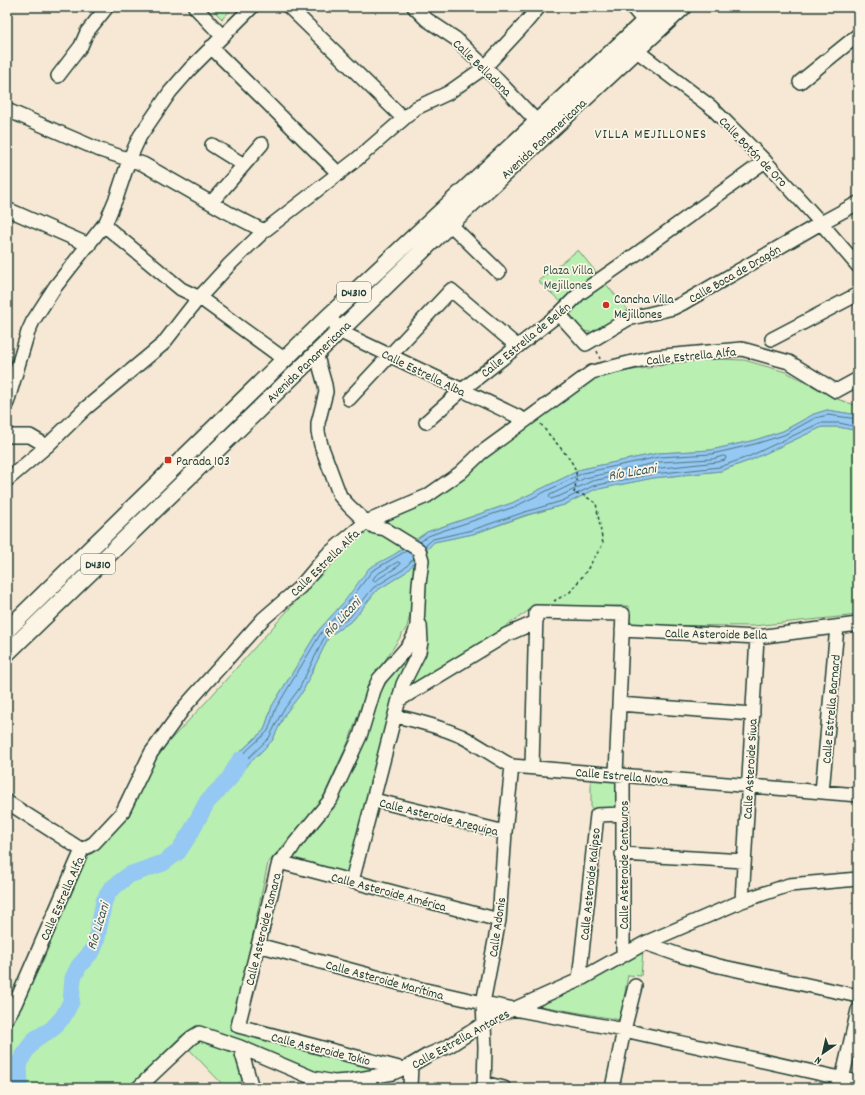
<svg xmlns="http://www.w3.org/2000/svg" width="865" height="1095" viewBox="0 0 865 1095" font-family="Dekko,sans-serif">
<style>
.green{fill:#b9efb1;stroke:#6c9672}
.water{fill:#95c8f2;stroke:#6690a6}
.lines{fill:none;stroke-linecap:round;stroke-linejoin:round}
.shore{stroke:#4e7580;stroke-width:1}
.river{stroke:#95c8f2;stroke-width:17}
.minor-casing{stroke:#1f3d34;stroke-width:16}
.major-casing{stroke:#1f3d34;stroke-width:19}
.path{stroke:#1f3d34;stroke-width:1.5;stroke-dasharray:3 3;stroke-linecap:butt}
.minor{stroke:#fcf5e5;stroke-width:13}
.major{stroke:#fcf5e5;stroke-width:16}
.poi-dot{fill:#c8321e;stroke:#fcf5e5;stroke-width:1.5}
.labels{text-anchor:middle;stroke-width:3.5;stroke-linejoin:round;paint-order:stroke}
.shield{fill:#fcf5e5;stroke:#617469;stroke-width:1}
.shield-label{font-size:12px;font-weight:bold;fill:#1f3d34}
.street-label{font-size:13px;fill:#1f3d34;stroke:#fcf5e5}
.park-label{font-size:13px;fill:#365847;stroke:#fcf5e5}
.poi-label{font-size:13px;fill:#1f3d34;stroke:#fcf5e5;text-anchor:start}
.neighbourhood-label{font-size:14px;letter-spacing:1px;fill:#1f3d34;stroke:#fcf5e5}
.water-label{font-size:14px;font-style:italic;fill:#37595a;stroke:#fcf5e5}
</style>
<rect width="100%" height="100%" fill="#f6e8d4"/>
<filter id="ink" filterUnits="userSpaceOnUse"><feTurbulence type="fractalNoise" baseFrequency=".025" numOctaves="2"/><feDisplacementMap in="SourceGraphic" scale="8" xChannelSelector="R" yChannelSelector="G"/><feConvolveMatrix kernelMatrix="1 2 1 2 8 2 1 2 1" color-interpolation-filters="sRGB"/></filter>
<g filter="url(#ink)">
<!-- green -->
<path class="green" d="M210,7H234L222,19Z
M578,250L596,272L561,302L538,281Z
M604,282L629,311L605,329L598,333L583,331L568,311Z
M326,325L330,330L7,646V639Z
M693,358L744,360L786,372L837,399L858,406V415L827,410L814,414L783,431L755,440L711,450L659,453L582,469L512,503L444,526L427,532L415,540L382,520L435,498L513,435L597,375L655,367Z
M822,427H839L858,431V615L753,626L630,625L629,606L534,607L459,658L410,687L426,645L423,601L413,602L407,627L368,686L350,738L321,802L268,863L233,1028L388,1070L328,1077L318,1075L236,1039L202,1027L191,1029L181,1036L128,1088H7V1034L26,992L41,965L88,855L127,814L159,752L206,702L306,590L368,529L381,533L405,547L395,554L344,602L318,631L272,706L264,730L239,753L253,760L272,741L285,714L303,691L329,636L353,620L376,591L406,572L434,542L473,534L528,515L564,505L593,490L653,478L721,471L751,460Z
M414,647L403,667L347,874L291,859L333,809L360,753L378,695L390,677Z
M591,778L616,780V808L591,809Z
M643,951L641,976L628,975L620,1020L535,1005Z
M198,1039L234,1050L242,1080L233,1088H226L186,1046Z"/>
<!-- water -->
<path class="water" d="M827,410L858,415V431L839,427H822L751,460L720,471L653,478L594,490L564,505L526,515L473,534L434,542L406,572L376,591L353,620L329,636L303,691L285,714L272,741L232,780H222L239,753L264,730L272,706L318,631L344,602L369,568L395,554L427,532L512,503L582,469L659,453L711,450L755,440L783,431L814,414Z"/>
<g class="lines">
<!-- shore -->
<path class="shore" d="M724,456L726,457L725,460L718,462L652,469L592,481L560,496L551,499L549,497L550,495L585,478L660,462L712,459Z
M420,542L428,536L445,530L514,507L583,473L659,457L712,454L755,444L784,435L815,418L828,415L858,419
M425,546L433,539L472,530L525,512L562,501L593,486L653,474L720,467L750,456L820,423H839L858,427
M406,551L372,571L347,604L321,633L276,708L268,731L242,755L237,764L238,766H240L269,738L282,712L299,689L326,634L350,617L373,588L404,569L414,558
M398,562L400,563V565L375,581H373V579L376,575Z"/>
<!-- river -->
<path class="river" d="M20,1088L19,1066L23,1055L35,1039L52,1029L63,1017L71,1002L73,978L79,966L93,950L97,938L104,901L110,890L129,875L163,863L178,852L191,832L207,802L229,779L240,760"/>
<!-- minor casing -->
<g class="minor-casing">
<path id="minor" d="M195,7L222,36
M289,7L403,118
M414,7L426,19L456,39L485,67L543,128
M632,7L651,29
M629,45L711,107L765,161L821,223L858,266
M211,47L339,174
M58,76L81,46L87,32L107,7
M800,82L858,35
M7,110L100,150L143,164L227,212L264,231
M212,145L244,165
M211,203L262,144
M7,209L89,245
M450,224L499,272
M104,225L181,289L200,298L284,359
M559,314L586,344L628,319L673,308L683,303L821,223L858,203
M328,317L347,335L525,420
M772,339L858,294
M316,353L325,385L326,392L318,423V432L321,445L340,496L349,506L366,522L375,527L385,529L419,550L422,560L419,584L417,626L414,636L409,645L379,679L374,690L360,736L331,799L295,843L290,851L279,862L238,1026L403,1069
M349,399L451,290L517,346
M7,403L28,332L33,321L55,287L106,222L117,196L129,160L140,136L170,92L190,69L252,7
M426,422L462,390L559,314L579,294L635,255L765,161
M7,436H30L47,446
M7,480L47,446L86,408L163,344L197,300L230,264L264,231L356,160L416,108L448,93L485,67L522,27L539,7
M622,630L757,637L858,624
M399,700L506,635L536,622
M619,704L753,714
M396,716C418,721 440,727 461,736C479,745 495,757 512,766L858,795
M532,767L536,612L623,614L616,774
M822,792L837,627
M374,800L505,832
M7,802L82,850
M622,854L744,861
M279,862L499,920
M352,881L403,684L419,652L421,642L420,625
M742,901L757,637
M645,943L682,956L719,966L858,996
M258,945L421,989L483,1003L624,1030L858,1082
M623,955V775
M579,980L597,815L623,814
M7,1018L15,1004L82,850L94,843L122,813L151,753L186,705L263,619L300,587L327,555L366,522L427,496L460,473L481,453L592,372L653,357L742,349L789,362L836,391L858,379
M240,1047L252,1088
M484,1083L504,1088
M138,1088L191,1038L199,1033L240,1047L313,1078L334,1082L348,1081L393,1073L411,1065L428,1055L449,1046L497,1015L514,1009L579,980L645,943L742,901L789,885L858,879
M410,1088L411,1065
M484,1088L485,1047L483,1003L499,920L505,832L512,766
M612,1088L624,1030L635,986
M840,1088L858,1010"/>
</g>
<!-- major casing -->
<g class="major-casing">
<path id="major" d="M7,630L328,317L660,7
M7,653L450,224L683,7"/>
</g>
<!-- path -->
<path class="path" d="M597,351L600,359
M541,424C549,437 573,458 576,472C577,478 575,487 574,494L583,495L596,503L603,544L585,573L570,592L554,601"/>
<!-- minor -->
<use href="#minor" class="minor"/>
<!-- major -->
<use href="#major" class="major"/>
</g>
</g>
<!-- markers -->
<g class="poi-dot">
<circle cx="606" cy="305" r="4"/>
<rect x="164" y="456" width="8" height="8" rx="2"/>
</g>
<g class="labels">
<!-- shield labels -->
<g class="shield">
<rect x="337" y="282" width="34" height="20" rx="3"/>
<rect x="81" y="554" width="34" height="20" rx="3"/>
</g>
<g class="shield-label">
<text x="354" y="296">D4310</text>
<text x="98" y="568">D4310</text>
</g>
<!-- street labels -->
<g class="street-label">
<text transform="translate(483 67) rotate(44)" y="5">Calle Belladona</text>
<text transform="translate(543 138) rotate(-43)" y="5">Avenida Panamericana</text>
<text transform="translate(754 151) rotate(46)" y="5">Calle Botón de Oro</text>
<text transform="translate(734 273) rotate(-30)" y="5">Calle Boca de Dragón</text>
<text transform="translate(525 339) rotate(-39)" y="5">Calle Estrella de Belén</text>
<text transform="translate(691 355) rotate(-6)" y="5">Calle Estrella Alfa</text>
<text transform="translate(308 361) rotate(-44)" y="5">Avenida Panamericana</text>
<text transform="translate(424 372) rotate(26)" y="5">Calle Estrella Alba</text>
<text transform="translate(324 562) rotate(-44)" y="5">Calle Estrella Alfa</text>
<text transform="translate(716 633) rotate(1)" y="5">Calle Asteroide Bella</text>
<text transform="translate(830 709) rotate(-85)" y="5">Calle Estrella Barnard</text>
<text transform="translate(749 769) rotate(-87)" y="5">Calle Asteroide Siwa</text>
<text transform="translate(622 775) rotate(5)" y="5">Calle Estrella Nova</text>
<text transform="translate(439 816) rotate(14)" y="5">Calle Asteroide Arequipa</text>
<text transform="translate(623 865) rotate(-90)" y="5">Calle Asteroide Centauros</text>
<text transform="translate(589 884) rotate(-84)" y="5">Calle Asteroide Kalipso</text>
<text transform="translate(389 891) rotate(15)" y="5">Calle Asteroide América</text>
<text transform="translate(61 898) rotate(-66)" y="5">Calle Estrella Alfa</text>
<text transform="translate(496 927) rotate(-82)" y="5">Calle Adonis</text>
<text transform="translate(262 929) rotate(-76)" y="5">Calle Asteroide Tamara</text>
<text transform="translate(385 979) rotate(15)" y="5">Calle Asteroide Marítima</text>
<text transform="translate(460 1038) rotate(-29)" y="5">Calle Estrella Antares</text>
<text transform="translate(321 1048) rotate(14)" y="5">Calle Asteroide Tokio</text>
</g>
<!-- park labels -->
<g class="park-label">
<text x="568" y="274">Plaza Villa<tspan x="568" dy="15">Mejillones</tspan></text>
</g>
<!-- poi labels -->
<g class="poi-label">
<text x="614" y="303">Cancha Villa<tspan x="614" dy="15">Mejillones</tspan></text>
<text x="176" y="465">Parada 103</text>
</g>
<!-- neighbourhood labels -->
<g class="neighbourhood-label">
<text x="651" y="138">VILLA MEJILLONES</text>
</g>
<!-- water labels -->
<g class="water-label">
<text transform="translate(632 471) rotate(-9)" y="5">Río Licani</text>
<text transform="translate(341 617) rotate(-47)" y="5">Río Licani</text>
<text transform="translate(97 926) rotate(-73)" y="5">Río Licani</text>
</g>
</g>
<!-- margin -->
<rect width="865" height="1095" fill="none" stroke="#fcf5e5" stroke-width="24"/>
<rect x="12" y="12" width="841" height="1071" fill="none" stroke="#1f3d34" stroke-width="1.5" filter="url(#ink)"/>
<!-- north arrow -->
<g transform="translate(823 1053) rotate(214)" stroke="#fcf5e5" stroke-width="3" paint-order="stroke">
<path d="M0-3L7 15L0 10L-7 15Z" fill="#1f3d34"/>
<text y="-6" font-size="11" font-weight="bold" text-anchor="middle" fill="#1f3d34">N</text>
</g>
</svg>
